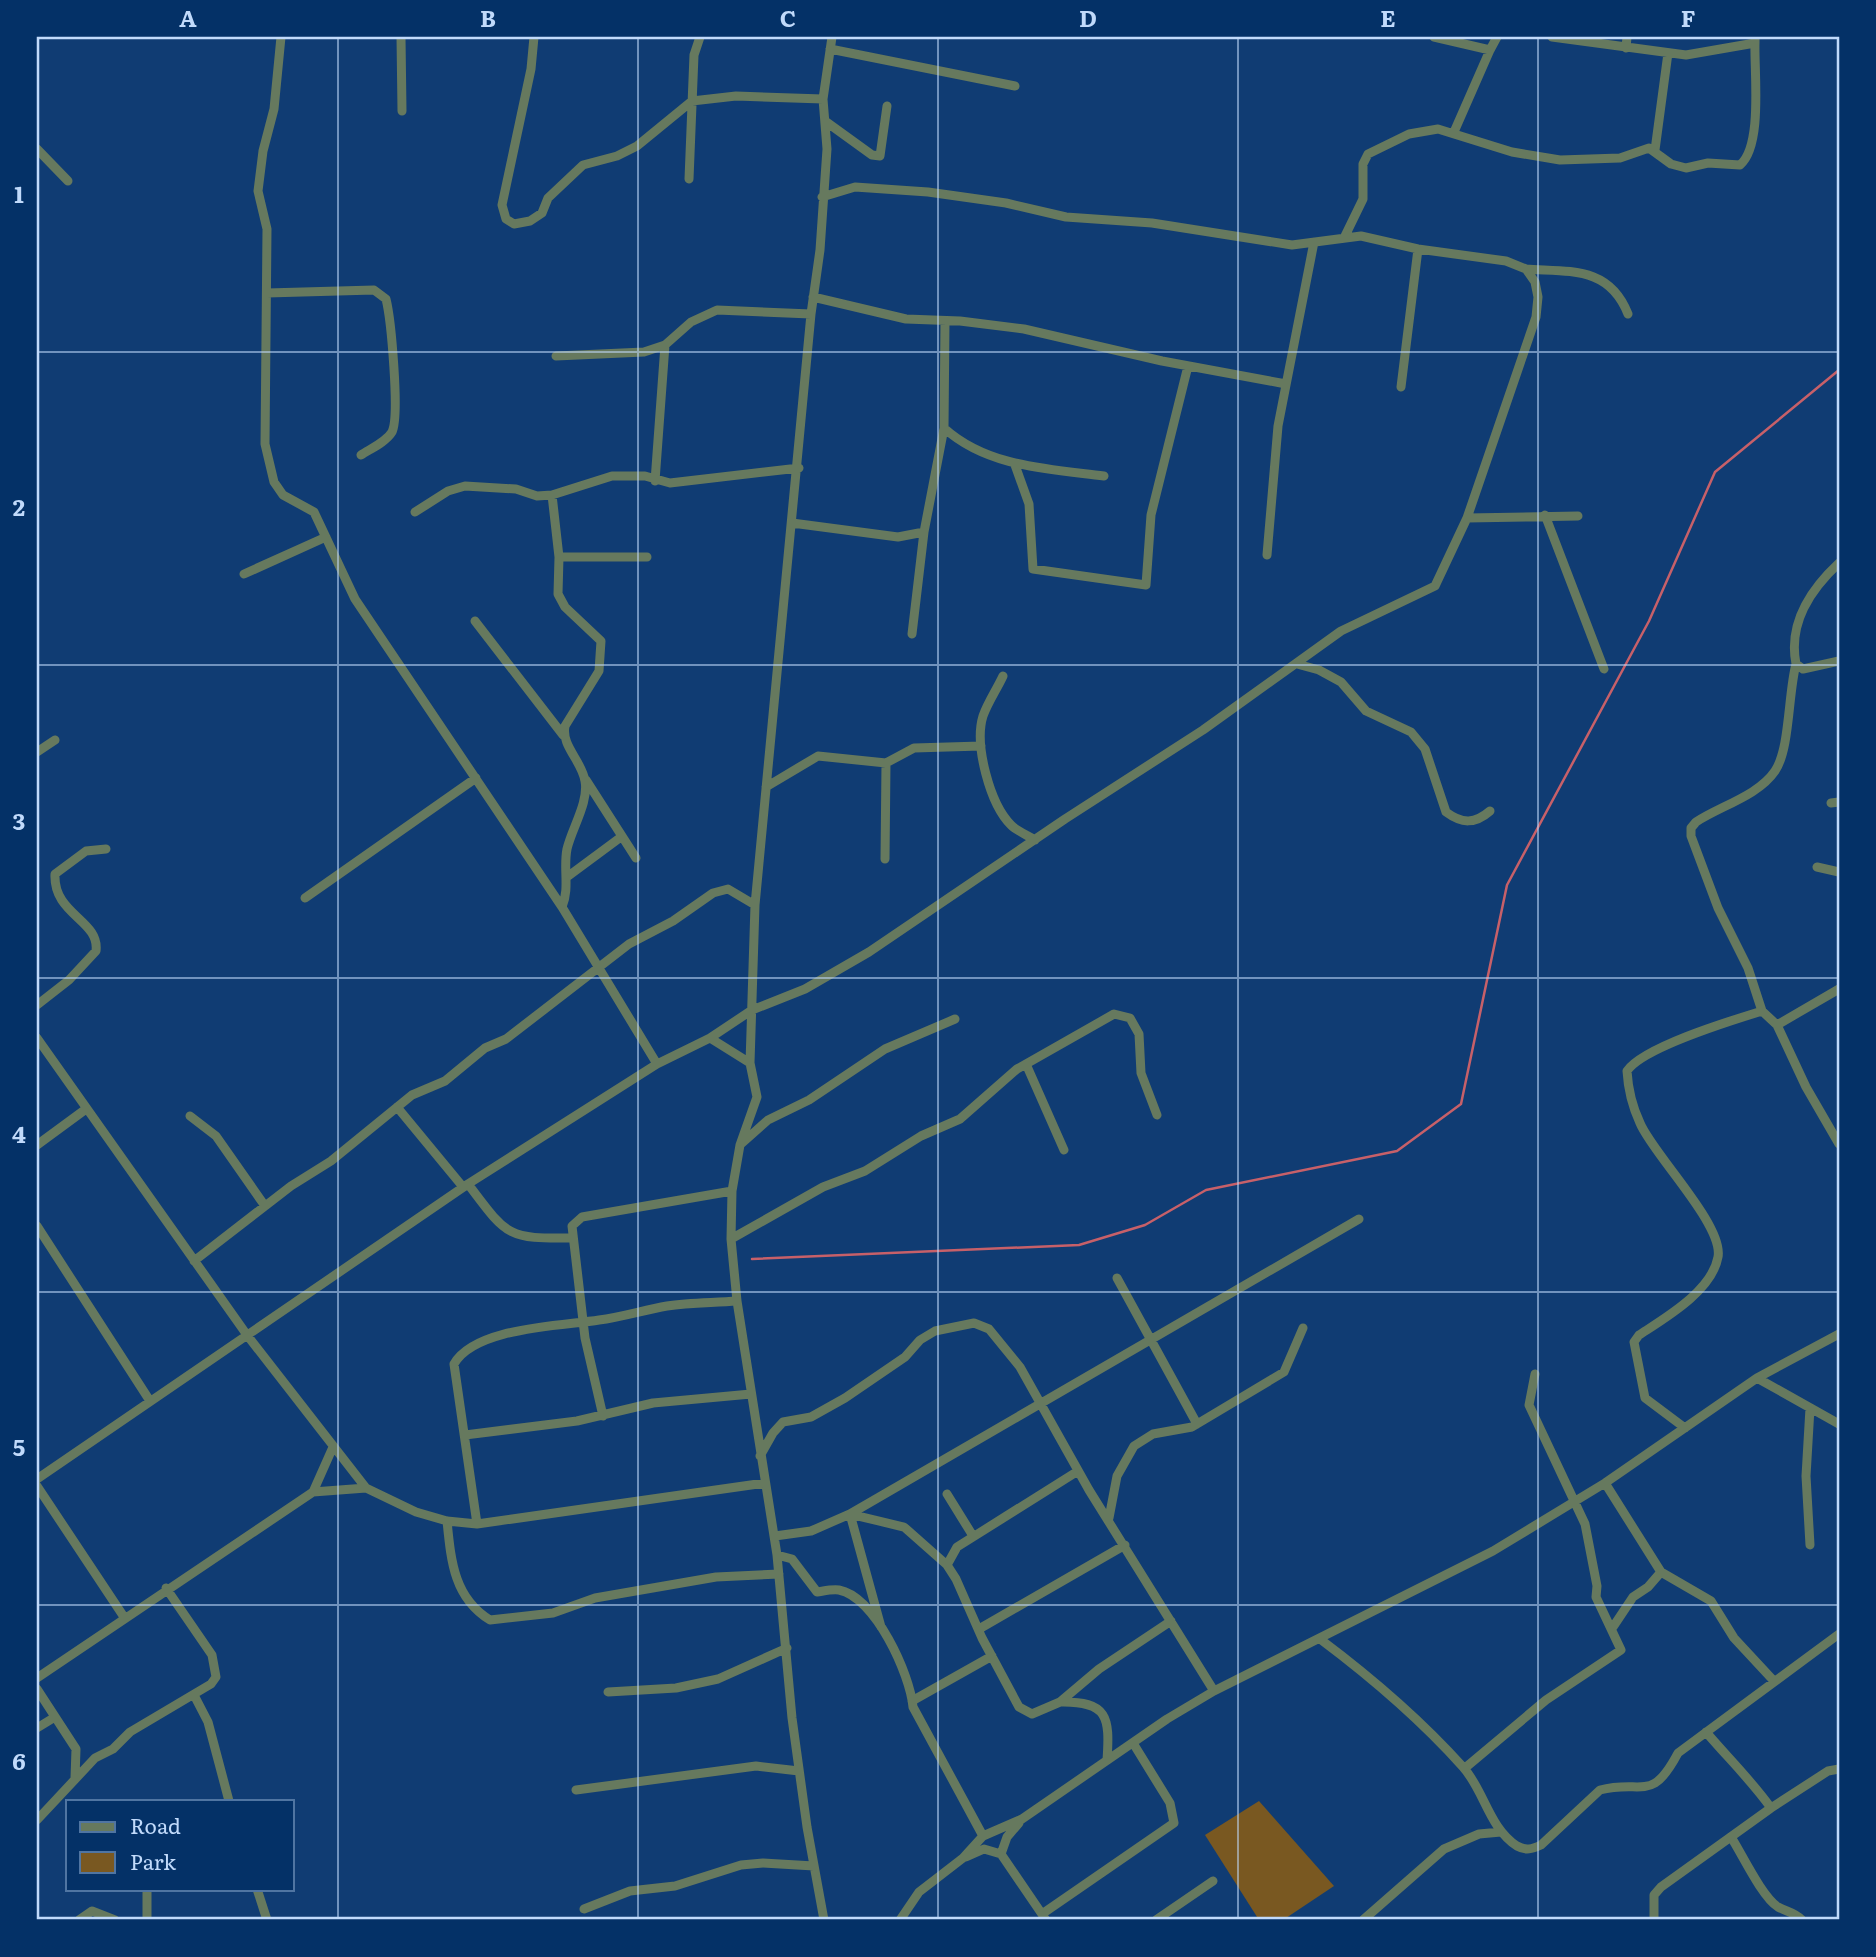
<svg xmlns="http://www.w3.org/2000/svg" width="1876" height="1957" viewBox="0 0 1876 1957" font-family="Literata,serif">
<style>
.green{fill:#795821}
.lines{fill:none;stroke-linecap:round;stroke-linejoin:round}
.stream{stroke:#c76069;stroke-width:2.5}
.minor{stroke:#66795e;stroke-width:9}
.grid{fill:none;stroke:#c1dafb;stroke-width:2;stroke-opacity:0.55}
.neatline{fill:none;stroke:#c1dafb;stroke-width:2.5}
.grid-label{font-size:23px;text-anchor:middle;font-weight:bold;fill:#c1dafb}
</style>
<rect width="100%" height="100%" fill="#103c73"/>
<!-- green -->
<path class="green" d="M1259,1801L1334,1886L1283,1920H1259L1205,1835Z"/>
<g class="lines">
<!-- stream -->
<path class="stream" d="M752,1259L1079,1245L1145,1225L1206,1190L1397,1151L1461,1104L1507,885L1649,621L1715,472L1839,370"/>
<!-- minor -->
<path class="minor" d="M281,37L274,109L263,151L258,191L267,229L265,444L274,482L283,495L314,512L355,599L562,907L657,1064
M401,37L402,111
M534,37L531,69L502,205L506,219L514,224L530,221L542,213L548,198L583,165L617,156L637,146L692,101L736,96L823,99
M1434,37L1490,50L1497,37
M1552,37L1686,55L1755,43V39
M1626,48L1627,37
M830,49L1015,86
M825,121L872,155L880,156L887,106
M1454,132L1490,50
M37,149L68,181
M1655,150L1668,53
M689,179L694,55L700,37
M1345,236L1363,199V164L1368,154L1409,134L1438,129L1512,152L1560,160L1620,158L1649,148L1671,164L1686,168L1708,163L1740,165C1763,146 1754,72 1755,43
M1526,269C1570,272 1609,266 1628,314
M267,293L374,290L386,299C391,319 400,416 392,432C386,442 370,449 361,455
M813,297L906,319L960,321L1024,329L1162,361L1286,384
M556,356L644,352L665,345L691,322L717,310L811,314
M1401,387L1418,249
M944,428C987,467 1048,469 1104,476
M1015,465L1029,504L1033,569L1146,585L1151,515L1188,366
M655,481L665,345
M552,495L559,557L558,594L565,607L601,641L599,671L565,726C561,746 582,761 585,781C589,802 572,828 567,849C563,869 570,888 562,907
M415,512L448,491L465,486L516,489L537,496L552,495L612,476H645L670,483L799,468
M1545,515L1604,669
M1467,518L1578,516
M792,523L898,537L924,532L944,428L945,321
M1267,555L1278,426L1314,242
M559,557H647
M1839,563C1810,590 1788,623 1796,664L1803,669L1839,661
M244,574L326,537
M475,621L563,735
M912,634L924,532
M1297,664L1319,670L1341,682L1366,711L1411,732L1425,749L1446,812C1462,824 1475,824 1490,811
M1796,664C1788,694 1790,749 1775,771C1758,796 1720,806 1696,822L1691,828V836L1718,908L1748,968L1762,1011L1777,1025L1806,1087L1839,1144
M1003,676C997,689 988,702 983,716C974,745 990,804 1011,825C1017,831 1027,835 1035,840
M37,752L55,740
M586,780L636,858
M766,787L818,756L886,763L914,748L981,746
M1831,803L1839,802
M885,859L886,763
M1817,867L1839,872
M567,877L621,837
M305,898L476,778
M37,1005L69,980L96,951C100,920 53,915 55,874L86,851L106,849
M1777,1025L1839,989
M37,1038L247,1335L366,1488L416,1512L447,1521L477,1524L765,1483
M710,1038L750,1063
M1026,1064L1064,1150
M397,1107L463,1187
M190,1116L216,1136L265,1206
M741,1144L768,1120L809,1100L885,1049L955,1019
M37,1145L86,1109
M468,1184C507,1236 507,1239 571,1238
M37,1226L150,1401
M731,1239L823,1187L865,1171L921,1136L960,1119L1017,1069L1114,1014L1130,1018L1139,1034L1141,1073L1157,1115
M194,1261L291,1186L331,1161L412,1095L445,1081L485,1048L506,1039L629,944L673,921L713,893L728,889L755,905
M1117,1278L1197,1424
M1757,1378L1839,1424
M1810,1408L1806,1476L1810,1545
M603,1416L585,1338L572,1226L582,1217L732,1191
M1685,1428L1645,1398L1634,1342L1639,1335C1665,1318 1712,1291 1718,1257C1724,1225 1652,1153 1640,1123C1633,1108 1628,1088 1627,1071C1643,1047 1733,1020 1762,1011
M465,1435L577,1421L653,1403L751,1394
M760,1456L773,1433L783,1422L811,1417L845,1398L905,1357L920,1340L935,1331L974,1323L989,1329L1020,1367L1089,1490L1214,1691
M37,1479L468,1184L657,1064L710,1038L752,1010L805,989L869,952L1065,819L1203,730L1341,631L1435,586L1467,518L1536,317L1538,297L1535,282L1526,269L1506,261L1418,249L1361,236L1292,245L1152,223L1066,217L1006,203L928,192L855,187L822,197
M1605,1483L1661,1572L1711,1601L1734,1638L1773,1680
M37,1486L124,1617
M313,1492L333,1447
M947,1494L973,1536
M1109,1518L1117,1476L1134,1446L1153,1434L1192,1427L1284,1372L1303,1328
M447,1521C451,1561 454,1598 490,1620L553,1613L595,1598L716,1577L779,1574
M477,1524L454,1364C475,1327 562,1326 599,1320C622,1317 644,1310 667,1306C690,1302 714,1303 737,1301
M775,1536L811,1531L850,1514L904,1527L947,1565L956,1579L982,1638L1019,1707L1032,1714L1060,1702L1099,1669L1171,1621
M777,1555L792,1559L817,1592C824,1591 832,1589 839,1590C875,1597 910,1674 913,1707L983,1836
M947,1565L957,1547L1078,1471
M881,1627L850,1514L1359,1219
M1613,1627L1633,1597L1648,1587L1661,1572
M979,1629L1125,1545
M1320,1639C1372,1678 1420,1719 1463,1767C1484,1790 1489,1828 1517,1846C1526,1851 1532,1849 1541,1845L1600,1790C1643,1779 1651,1804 1678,1753L1839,1634
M37,1678L313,1492L366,1488
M37,1689L76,1749L75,1778
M608,1692L676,1688L718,1679L787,1648
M194,1695L208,1722L229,1801
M912,1701L992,1656
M1060,1702C1108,1701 1110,1717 1107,1760
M37,1728L55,1717
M1706,1732C1728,1758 1751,1780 1771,1808
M1465,1768L1546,1700L1621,1650L1596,1597L1597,1586L1585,1524L1529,1405L1535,1374
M576,1790L756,1766L799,1771
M37,1820L95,1758L113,1749L130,1732L211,1684L216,1677L212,1655L166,1588
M1731,1837C1742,1854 1762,1897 1778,1907C1787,1912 1794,1912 1802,1920
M1001,1854L1007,1837L1019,1823
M966,1857L984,1849L1001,1854L1046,1920
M147,1889V1920
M257,1889L267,1920
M584,1909L630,1891L675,1886L741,1865L763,1863L814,1866
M1042,1914L1174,1823L1170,1803L1133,1743
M79,1920L92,1911L115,1920
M824,1920L807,1827L792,1718L777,1555L737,1301L731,1239L732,1191L740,1145L757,1097L750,1063L755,905L811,314L820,250L827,149L823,99L832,37
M900,1920L919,1892L963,1858L983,1836L1022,1819L1167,1719L1214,1691L1493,1551L1605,1483L1757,1378L1839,1334
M1156,1920L1213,1881
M1363,1920L1444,1849L1479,1834L1501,1832
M1654,1920V1895L1661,1887L1771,1808L1828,1771L1839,1769"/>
</g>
<!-- grid -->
<path class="grid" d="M338,37V1920M638,37V1920M938,37V1920M1238,37V1920M1538,37V1920M37,352H1839M37,665H1839M37,978H1839M37,1292H1839M37,1605H1839"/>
<!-- border -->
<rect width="1876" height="1957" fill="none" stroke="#043167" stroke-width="77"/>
<!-- legend -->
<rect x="66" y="1800" width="228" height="91" fill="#043167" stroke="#5075a2" stroke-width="2"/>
<rect x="80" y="1822" width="35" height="10" fill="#66795e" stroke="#5075a2" stroke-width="2"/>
<text x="130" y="1834" font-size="21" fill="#c1dafb">Road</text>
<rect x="80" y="1852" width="35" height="21" fill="#795821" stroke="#5075a2" stroke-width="2"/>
<text x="130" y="1870" font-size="21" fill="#c1dafb">Park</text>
<rect x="38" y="38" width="1800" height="1880" class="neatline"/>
<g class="grid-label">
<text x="188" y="27">A</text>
<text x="488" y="27">B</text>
<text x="788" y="27">C</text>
<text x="1088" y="27">D</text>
<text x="1388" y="27">E</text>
<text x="1688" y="27">F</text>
<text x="19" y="203">1</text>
<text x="19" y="516">2</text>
<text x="19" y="830">3</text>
<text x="19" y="1143">4</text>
<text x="19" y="1456">5</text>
<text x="19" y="1770">6</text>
</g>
</svg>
